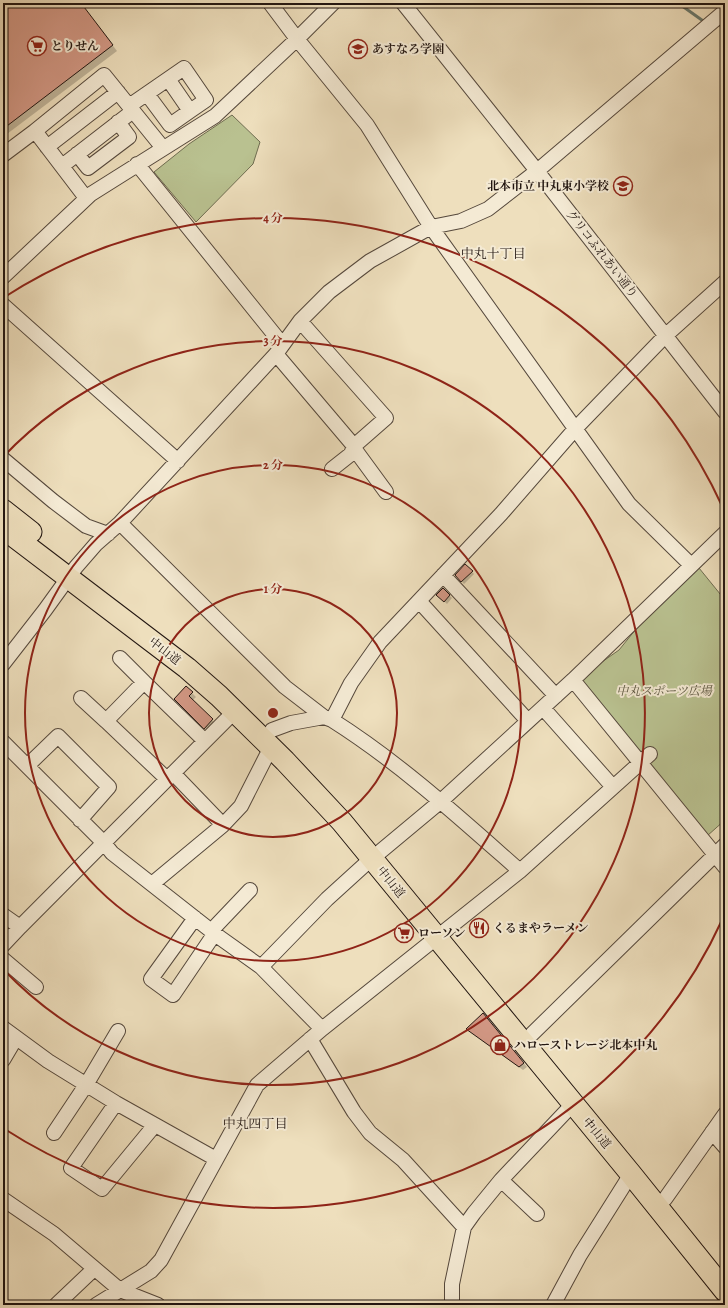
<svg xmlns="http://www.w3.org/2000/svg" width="728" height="1308" viewBox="0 0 728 1308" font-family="Alegreya,'Noto Serif JP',serif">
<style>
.green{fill:#b9c190;stroke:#6e6c50}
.shadow{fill:#0003}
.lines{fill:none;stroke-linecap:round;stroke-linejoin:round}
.stream{stroke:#6a7a6e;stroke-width:3}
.building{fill:#d39885;stroke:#221611}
.minor-casing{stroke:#55483c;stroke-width:16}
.highway-casing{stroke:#221611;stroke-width:23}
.minor{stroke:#f4ead4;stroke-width:14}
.highway{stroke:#eedfbd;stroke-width:21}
.ring{fill:none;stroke:#8f2418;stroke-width:2}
.labels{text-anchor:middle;stroke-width:4;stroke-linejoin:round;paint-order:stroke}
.poi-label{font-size:12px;font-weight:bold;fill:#221611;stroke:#f4ead4;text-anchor:start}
.street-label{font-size:12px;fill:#221611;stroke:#f4ead4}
.park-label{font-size:12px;font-style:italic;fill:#57523d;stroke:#f4ead4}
.neighbourhood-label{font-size:13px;fill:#221611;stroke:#f4ead4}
.centre{fill:#8f2418;stroke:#f4ead4;stroke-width:2}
.ring-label{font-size:12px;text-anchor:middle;font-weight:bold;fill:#8f2418;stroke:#f4ead4;stroke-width:4;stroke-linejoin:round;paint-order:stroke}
</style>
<rect width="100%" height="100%" fill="#eedfbd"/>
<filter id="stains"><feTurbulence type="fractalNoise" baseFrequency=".005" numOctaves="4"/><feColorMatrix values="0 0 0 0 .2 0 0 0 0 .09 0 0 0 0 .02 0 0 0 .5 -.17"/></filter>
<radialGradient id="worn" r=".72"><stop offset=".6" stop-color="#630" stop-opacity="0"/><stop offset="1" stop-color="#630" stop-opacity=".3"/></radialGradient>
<!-- green -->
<path class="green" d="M232,115L260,142L253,164L196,222L154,172L189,144Z
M699,568L725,600V820L707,836L579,678L619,650L649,613Z"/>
<!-- shadow -->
<path class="shadow" d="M13,3H68L72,8L77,3H80L117,51L3,137V11Z
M466,565L474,574L464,584L456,575Z
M443,589L452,598L447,604L438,595Z
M186,687L196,697L192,701L216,724L209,732L175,699Z
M487,1018L527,1067L523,1070L471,1032Z"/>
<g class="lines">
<!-- stream -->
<path class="stream" d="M678,3L706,23
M717,25H725"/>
</g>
<!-- building -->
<path class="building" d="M12,3H68L71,7L76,3H81L113,45L3,129V10Z
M465,564L473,571L461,582L455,575Z
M443,588L450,595L444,602L436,595Z
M186,686L193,692L189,696L213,719L204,729L174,699Z
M483,1013L524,1063L519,1067L466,1029Z"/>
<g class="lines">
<!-- minor casing -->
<g class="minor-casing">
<path id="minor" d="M270,3L297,39L367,125L431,227L629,504L691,565
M403,3L537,171L725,412
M147,94L170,125L190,111
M129,106L184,68L206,100L190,111L168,79
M35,131L104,75L163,148
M47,147L118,92
M77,154L88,168L129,137L118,122
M3,155L35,131L86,198
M137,164L282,344
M62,166L133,111
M3,277L91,194L215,116L297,39L333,3
M3,305L178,461
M300,321L386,418L354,446L351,454L332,469
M276,354L354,446L356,451L386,492
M3,459L53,501L86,526L108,534
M120,523L276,354L300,321L329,292L370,261L431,227L461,221L488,209L537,171L725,11
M443,575L556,696
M419,601L528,721
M120,658L144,682
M3,664L45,610L76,567L96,544L120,523L285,687L324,717
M573,680L725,867
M81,698L106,721
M543,708L613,787
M332,720C400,763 460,818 520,871
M272,730L291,723L324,717L332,720L351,683L380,642L501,514L575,429L665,336L725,282
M3,742L104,843L112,853L219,937L261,967L322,1029
M27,766L58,736L109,787L80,820
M173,773L223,825
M167,779L106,721L144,682L205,741
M381,851L441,801L573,680L725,533
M152,884L223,825L241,806L271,747
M3,915L20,927L235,711
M195,918L151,979L173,995L215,933
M211,931L250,890
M3,945L20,927
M3,959L36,987
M261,967L327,899L371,859
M3,1028L48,1061L116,1103L216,1159
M532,1034L725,845
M310,1039L354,1112L370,1133L403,1160L464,1227
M3,1060L16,1038
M116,1103L71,1168L102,1189L154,1126
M712,1132L725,1147
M54,1133L86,1085L118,1031
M501,1180L537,1214
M3,1199L54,1234L120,1290L158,1305
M665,1199L725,1114
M56,1305L94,1269
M96,1305L151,1271L161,1260L257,1085L322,1029L520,871L650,754
M452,1305V1284L464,1227L474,1213L501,1180L573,1104
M553,1305L580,1255L631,1174"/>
</g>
<!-- highway casing -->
<g class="highway-casing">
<path id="highway" d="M3,510L31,532
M3,528L187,668L219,696L285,761L342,822L631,1174L725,1291"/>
</g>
<!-- minor -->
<use href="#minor" class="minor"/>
<!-- highway -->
<use href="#highway" class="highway"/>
</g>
<!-- distance rings -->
<g class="ring">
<circle cx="273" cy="713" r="124"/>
<circle cx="273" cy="713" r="248"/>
<path d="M3 457A372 372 0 1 1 3 969"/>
<path d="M723 918A495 495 0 0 1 3 1128M3 298A495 495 0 0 1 723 508"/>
</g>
<!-- icons -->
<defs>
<g id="supermarket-ring" transform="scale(1)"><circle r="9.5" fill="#f4ead4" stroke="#8f2418" stroke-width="1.5"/><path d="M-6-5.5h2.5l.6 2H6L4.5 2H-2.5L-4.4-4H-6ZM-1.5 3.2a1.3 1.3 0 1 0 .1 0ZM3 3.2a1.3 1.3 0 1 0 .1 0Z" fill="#8f2418"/></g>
<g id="school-ring" transform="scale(1)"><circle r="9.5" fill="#f4ead4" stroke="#8f2418" stroke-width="1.5"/><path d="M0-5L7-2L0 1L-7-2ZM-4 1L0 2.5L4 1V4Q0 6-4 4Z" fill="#8f2418"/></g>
<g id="restaurant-ring" transform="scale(1)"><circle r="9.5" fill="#f4ead4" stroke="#8f2418" stroke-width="1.5"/><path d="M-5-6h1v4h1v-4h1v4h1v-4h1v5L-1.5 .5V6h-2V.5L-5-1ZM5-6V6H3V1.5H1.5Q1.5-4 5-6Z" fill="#8f2418"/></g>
<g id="shop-ring" transform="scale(1)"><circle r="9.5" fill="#f4ead4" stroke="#8f2418" stroke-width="1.5"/><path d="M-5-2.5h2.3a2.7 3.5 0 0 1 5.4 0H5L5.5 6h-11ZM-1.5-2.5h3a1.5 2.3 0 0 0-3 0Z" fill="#8f2418"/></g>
</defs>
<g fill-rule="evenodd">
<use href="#supermarket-ring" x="37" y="46"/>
<use href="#school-ring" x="358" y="49"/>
<use href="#school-ring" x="623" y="186"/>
<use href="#restaurant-ring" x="479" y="928"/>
<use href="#supermarket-ring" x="404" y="933"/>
<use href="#shop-ring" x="500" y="1045"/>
</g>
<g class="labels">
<!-- poi labels -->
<g class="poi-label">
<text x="51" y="50">とりせん</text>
<text x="372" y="53">あすなろ学園</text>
<text x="609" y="190" text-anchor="end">北本市立 中丸東小学校</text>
<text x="493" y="932">くるまやラーメン</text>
<text x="418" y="937">ローソン</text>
<text x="514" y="1049">ハローストレージ北本中丸</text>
</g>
<!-- street labels -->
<g class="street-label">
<text transform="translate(602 254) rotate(52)" y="4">グリコふれあい通り</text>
<text transform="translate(165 651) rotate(38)" y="4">中山道</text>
<text transform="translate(391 882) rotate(51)" y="4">中山道</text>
<text transform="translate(597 1133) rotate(50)" y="4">中山道</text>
</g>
<!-- park labels -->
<g class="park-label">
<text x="664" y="695">中丸スポーツ広場</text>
</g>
<!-- neighbourhood labels -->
<g class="neighbourhood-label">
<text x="493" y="258">中丸十丁目</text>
<text x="255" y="1128">中丸四丁目</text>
</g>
</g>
<circle cx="273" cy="713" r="6" class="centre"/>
<g class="ring-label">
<text x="273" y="222">4 分</text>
<text x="273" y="345">3 分</text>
<text x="273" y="469">2 分</text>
<text x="273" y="593">1 分</text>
</g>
<!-- margin -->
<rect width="728" height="1308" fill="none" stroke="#eedfbd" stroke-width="16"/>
<rect x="4" y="4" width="720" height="1300" fill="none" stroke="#221611" stroke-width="2"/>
<rect x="8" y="8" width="712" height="1292" fill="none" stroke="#221611"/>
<rect width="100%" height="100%" filter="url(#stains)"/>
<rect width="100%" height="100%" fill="url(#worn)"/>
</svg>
